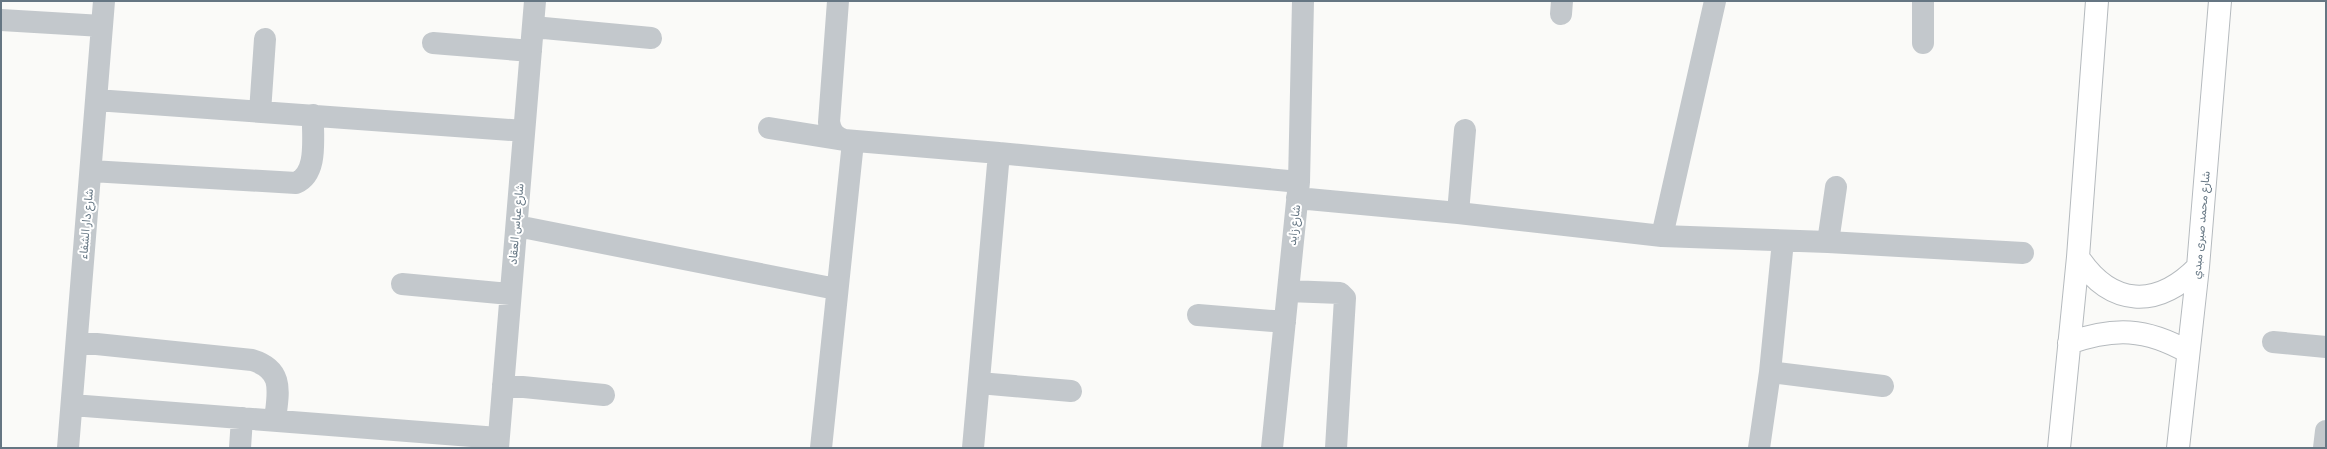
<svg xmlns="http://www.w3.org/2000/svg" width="2327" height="449" viewBox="0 0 2327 449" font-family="Rubik,'Noto Sans Arabic',sans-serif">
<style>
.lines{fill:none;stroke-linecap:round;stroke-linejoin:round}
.major-casing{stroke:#b5babe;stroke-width:24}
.minor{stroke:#c3c8cc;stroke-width:22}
.major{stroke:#fff;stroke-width:22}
.labels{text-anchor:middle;stroke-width:4;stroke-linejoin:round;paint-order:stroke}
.street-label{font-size:11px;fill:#657683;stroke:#fff}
</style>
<rect width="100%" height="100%" fill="#fafaf8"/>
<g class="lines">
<!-- major casing -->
<g class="major-casing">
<path id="major" d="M2078,257C2111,307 2157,309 2198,267
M2069,343C2114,327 2146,328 2188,352
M2059,448L2078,257L2097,1
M2178,448L2198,267L2220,1"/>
</g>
<!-- minor -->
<path class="minor" d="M838,1L829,122C831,132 834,136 844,140L999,153L1299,182
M1923,1V43
M1561,14L1562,1
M1,20L102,26
M533,27L651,38
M433,43L531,51
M96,100L524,131
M260,112L265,39
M769,128L844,140
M91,171L296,183C319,173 312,136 313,115
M1297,198L1458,213L1662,236L1828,242L2023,253
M1458,213L1465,130
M517,226L836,289
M1662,236L1715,1
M1828,242L1836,187
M402,284L510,294
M1288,291L1340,293L1345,298L1336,448
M1198,315L1285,322
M77,342L252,360C285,370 278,393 275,420
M2273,342L2326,347
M1770,372L1883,386
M979,383L1071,391
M503,385L604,395
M72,405L498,438
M68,448L104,1
M240,448L242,418
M498,448L535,1
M821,448L853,142
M973,448L999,153
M1272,448L1299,182L1303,1
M1759,448L1770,372L1783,241
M2324,448L2326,431"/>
<!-- major -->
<use href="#major" class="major"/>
</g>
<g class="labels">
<!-- street labels -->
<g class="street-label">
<text transform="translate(86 224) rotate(-85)" y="4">شارع دار الشفاء</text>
<text transform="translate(516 224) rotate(-85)" y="4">شارع عباس العقاد</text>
<text transform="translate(1294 225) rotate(-84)" y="4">شارع زايد</text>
<text transform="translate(2201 225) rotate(-85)" y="4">شارع محمد صبرى مبدي</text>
</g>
</g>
<!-- border -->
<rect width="2327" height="449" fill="none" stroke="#657683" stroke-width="4"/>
</svg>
